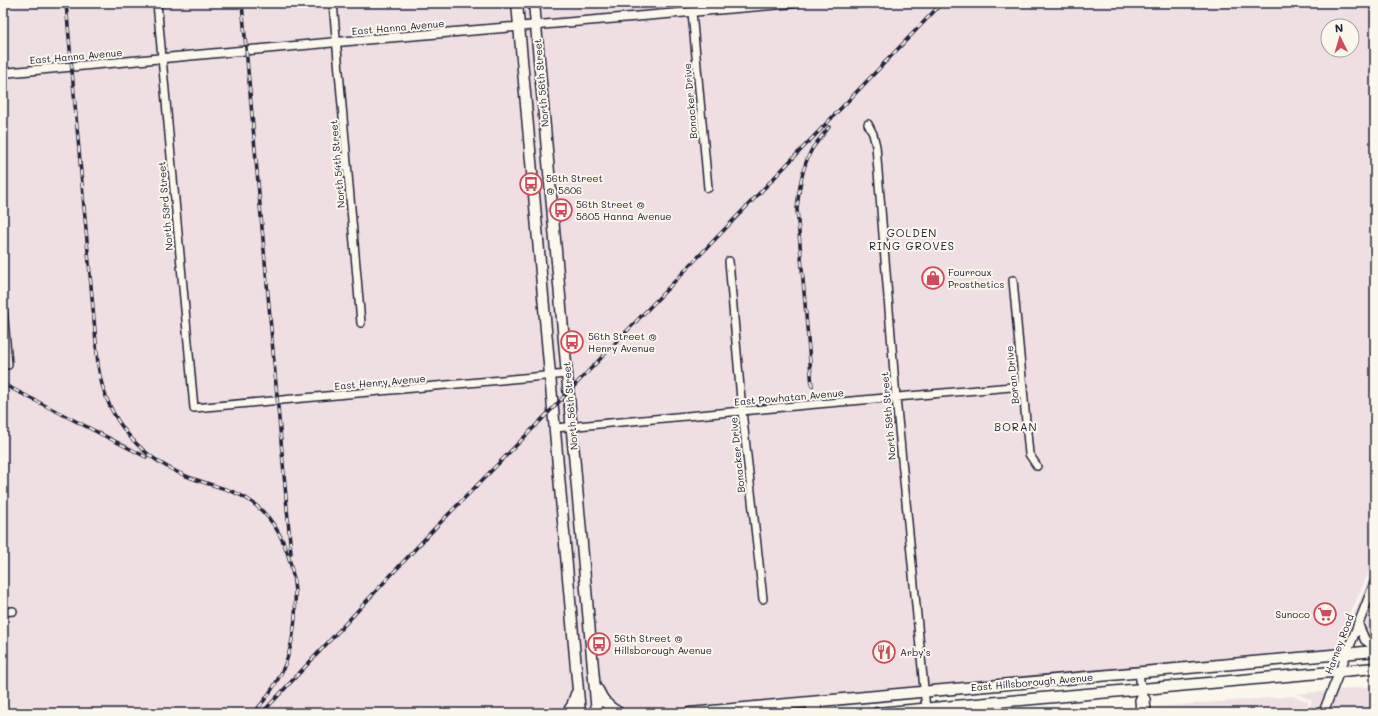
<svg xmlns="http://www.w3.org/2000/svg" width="1378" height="716" viewBox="0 0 1378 716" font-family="Mali,sans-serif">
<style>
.built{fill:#efdfe3;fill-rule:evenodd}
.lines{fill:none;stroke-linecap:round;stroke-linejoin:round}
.minor-casing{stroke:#22223b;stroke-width:10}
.tertiary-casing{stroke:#22223b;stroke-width:11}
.primary-casing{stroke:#22223b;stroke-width:13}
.minor{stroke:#fbf7ec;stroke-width:7}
.tertiary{stroke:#fbf7ec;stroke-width:8}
.primary{stroke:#fbf7ec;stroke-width:10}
.rail-casing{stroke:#22223b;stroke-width:3.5}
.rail{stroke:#fbf7ec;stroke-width:2;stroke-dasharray:6;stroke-linecap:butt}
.labels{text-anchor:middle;stroke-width:4;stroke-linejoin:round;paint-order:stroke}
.street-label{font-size:10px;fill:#22223b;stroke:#fbf7ec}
.poi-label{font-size:10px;fill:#22223b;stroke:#fbf7ec;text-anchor:start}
.neighbourhood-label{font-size:11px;letter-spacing:1px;fill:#22223b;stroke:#fbf7ec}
</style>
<rect width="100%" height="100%" fill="#fbf7ec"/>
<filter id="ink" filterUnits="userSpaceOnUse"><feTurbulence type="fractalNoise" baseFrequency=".025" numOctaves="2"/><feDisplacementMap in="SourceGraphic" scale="8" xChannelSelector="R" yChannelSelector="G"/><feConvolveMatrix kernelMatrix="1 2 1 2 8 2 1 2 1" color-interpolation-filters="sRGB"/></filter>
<g filter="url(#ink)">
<!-- built -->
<path class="built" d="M3,3H1375V558L1335,650L621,713H3ZM1328,26H1352V50H1328Z
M1375,564V580L1349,640L1342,641Z
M1375,596V638L1369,639L1363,625Z
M1375,686V713H1326L1336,690Z
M1329,691L1319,713H1307L1312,700L1296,694Z
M1293,696L1309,702L1304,713H1155L1154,707Z
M1130,707L1131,713H1081V712Z"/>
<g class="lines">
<!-- minor casing -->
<g class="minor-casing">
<path id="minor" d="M157,3L194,408L567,374
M333,3L361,323
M692,12L708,188
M868,124L873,134L876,146L896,398L926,709
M729,261L742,411L763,599
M1013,280L1029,454L1037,466
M3,308L8,365
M555,428L817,404L1024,386
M3,612L13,611
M1139,673L1142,694L1146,699L1147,713
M810,702L811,713
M817,702L818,713
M1140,713L1139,700L1142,694"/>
</g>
<!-- tertiary casing -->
<g class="tertiary-casing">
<path id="tertiary" d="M3,73L337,42L796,3
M1358,624L1365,640L1375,647
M1323,713L1375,582"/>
</g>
<!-- primary casing -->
<g class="primary-casing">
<path id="primary" d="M517,3L580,713
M534,3L597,713
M598,690C603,701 608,707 619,713
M567,713L572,706L576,694
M689,713L1375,651
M877,713L1375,668"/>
</g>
<!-- minor -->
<use href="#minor" class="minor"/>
<!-- tertiary -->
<use href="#tertiary" class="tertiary"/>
<!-- primary -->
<use href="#primary" class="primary"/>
<!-- rail casing -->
<g class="rail-casing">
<path id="rail" d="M66,3L98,365C106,422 143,462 197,480C216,487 237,490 253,503C298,537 304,611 286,662C279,681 267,698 254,713
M242,3L291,553
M3,384L146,457
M812,386L797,209C799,189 802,167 812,149C817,141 824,134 829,127
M262,713L434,529L553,408L942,3"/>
</g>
<!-- rail -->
<use href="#rail" class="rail"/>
</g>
</g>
<!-- icons -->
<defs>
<g id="bus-ring" transform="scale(1.15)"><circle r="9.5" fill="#fbf7ec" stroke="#d1495b" stroke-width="1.5"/><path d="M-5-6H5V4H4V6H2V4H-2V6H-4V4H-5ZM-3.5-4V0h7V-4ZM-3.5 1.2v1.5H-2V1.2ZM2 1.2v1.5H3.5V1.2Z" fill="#d1495b"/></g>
<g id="shop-ring" transform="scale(1.15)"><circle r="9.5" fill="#fbf7ec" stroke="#d1495b" stroke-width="1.5"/><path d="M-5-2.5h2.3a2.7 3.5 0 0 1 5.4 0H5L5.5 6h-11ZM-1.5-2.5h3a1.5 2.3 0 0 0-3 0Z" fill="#d1495b"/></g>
<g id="supermarket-ring" transform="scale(1.15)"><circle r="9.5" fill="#fbf7ec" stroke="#d1495b" stroke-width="1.5"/><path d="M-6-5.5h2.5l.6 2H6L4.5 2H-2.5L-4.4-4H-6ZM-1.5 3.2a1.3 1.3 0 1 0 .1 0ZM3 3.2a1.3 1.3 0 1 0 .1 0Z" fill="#d1495b"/></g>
<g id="restaurant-ring" transform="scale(1.15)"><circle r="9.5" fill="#fbf7ec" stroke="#d1495b" stroke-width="1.5"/><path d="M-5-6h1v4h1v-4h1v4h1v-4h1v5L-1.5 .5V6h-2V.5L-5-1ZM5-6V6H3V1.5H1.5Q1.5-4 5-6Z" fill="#d1495b"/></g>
</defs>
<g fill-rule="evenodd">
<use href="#bus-ring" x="531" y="184"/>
<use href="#bus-ring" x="561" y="210"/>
<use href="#shop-ring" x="933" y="278"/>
<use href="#bus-ring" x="572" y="342"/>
<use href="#supermarket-ring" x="1325" y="614"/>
<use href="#bus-ring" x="599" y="644"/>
<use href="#restaurant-ring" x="884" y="652"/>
</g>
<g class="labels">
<!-- street labels -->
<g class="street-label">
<text transform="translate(398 27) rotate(-5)" y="4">East Hanna Avenue</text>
<text transform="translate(76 56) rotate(-5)" y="4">East Hanna Avenue</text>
<text transform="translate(541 83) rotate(-95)" y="4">North 56th Street</text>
<text transform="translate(690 101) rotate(-95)" y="4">Bonacker Drive</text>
<text transform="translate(337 164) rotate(-95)" y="4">North 54th Street</text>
<text transform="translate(165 206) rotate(-95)" y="4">North 53rd Street</text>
<text transform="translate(1012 375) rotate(-96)" y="4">Boran Drive</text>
<text transform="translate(380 382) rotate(-5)" y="4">East Henry Avenue</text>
<text transform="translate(789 397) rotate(-5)" y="4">East Powhatan Avenue</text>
<text transform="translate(570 406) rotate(-95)" y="4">North 56th Street</text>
<text transform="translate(888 416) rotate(-95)" y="4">North 59th Street</text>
<text transform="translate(737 455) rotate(-96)" y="4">Bonacker Drive</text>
<text transform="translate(1339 644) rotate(-69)" y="4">Harney Road</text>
<text transform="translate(1032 682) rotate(-5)" y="4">East Hillsborough Avenue</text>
</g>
<!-- poi labels -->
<g class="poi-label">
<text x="546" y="182">56th Street<tspan x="546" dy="12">@ 5806</tspan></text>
<text x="576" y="208">56th Street @<tspan x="576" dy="12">5805 Hanna Avenue</tspan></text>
<text x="948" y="276">Fourroux<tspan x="948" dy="12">Prosthetics</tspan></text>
<text x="588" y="340">56th Street @<tspan x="588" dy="12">Henry Avenue</tspan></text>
<text x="1310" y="618" text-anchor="end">Sunoco</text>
<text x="614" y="642">56th Street @<tspan x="614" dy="12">Hillsborough Avenue</tspan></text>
<text x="900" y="656">Arby's</text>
</g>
<!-- neighbourhood labels -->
<g class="neighbourhood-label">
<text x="912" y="237">GOLDEN<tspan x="912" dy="13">RING GROVES</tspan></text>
<text x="1016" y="431">BORAN</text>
</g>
</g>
<!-- margin -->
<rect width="1378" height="716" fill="none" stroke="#fbf7ec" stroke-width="16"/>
<rect x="8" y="8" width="1362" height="700" fill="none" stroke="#22223b" stroke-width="1.5" filter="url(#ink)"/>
<!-- north arrow -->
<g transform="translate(1340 38) rotate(355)"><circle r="19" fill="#fbf7ec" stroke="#a4a2a5"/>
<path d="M0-3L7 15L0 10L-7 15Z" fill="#d1495b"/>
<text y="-6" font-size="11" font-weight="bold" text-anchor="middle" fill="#22223b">N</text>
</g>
</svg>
